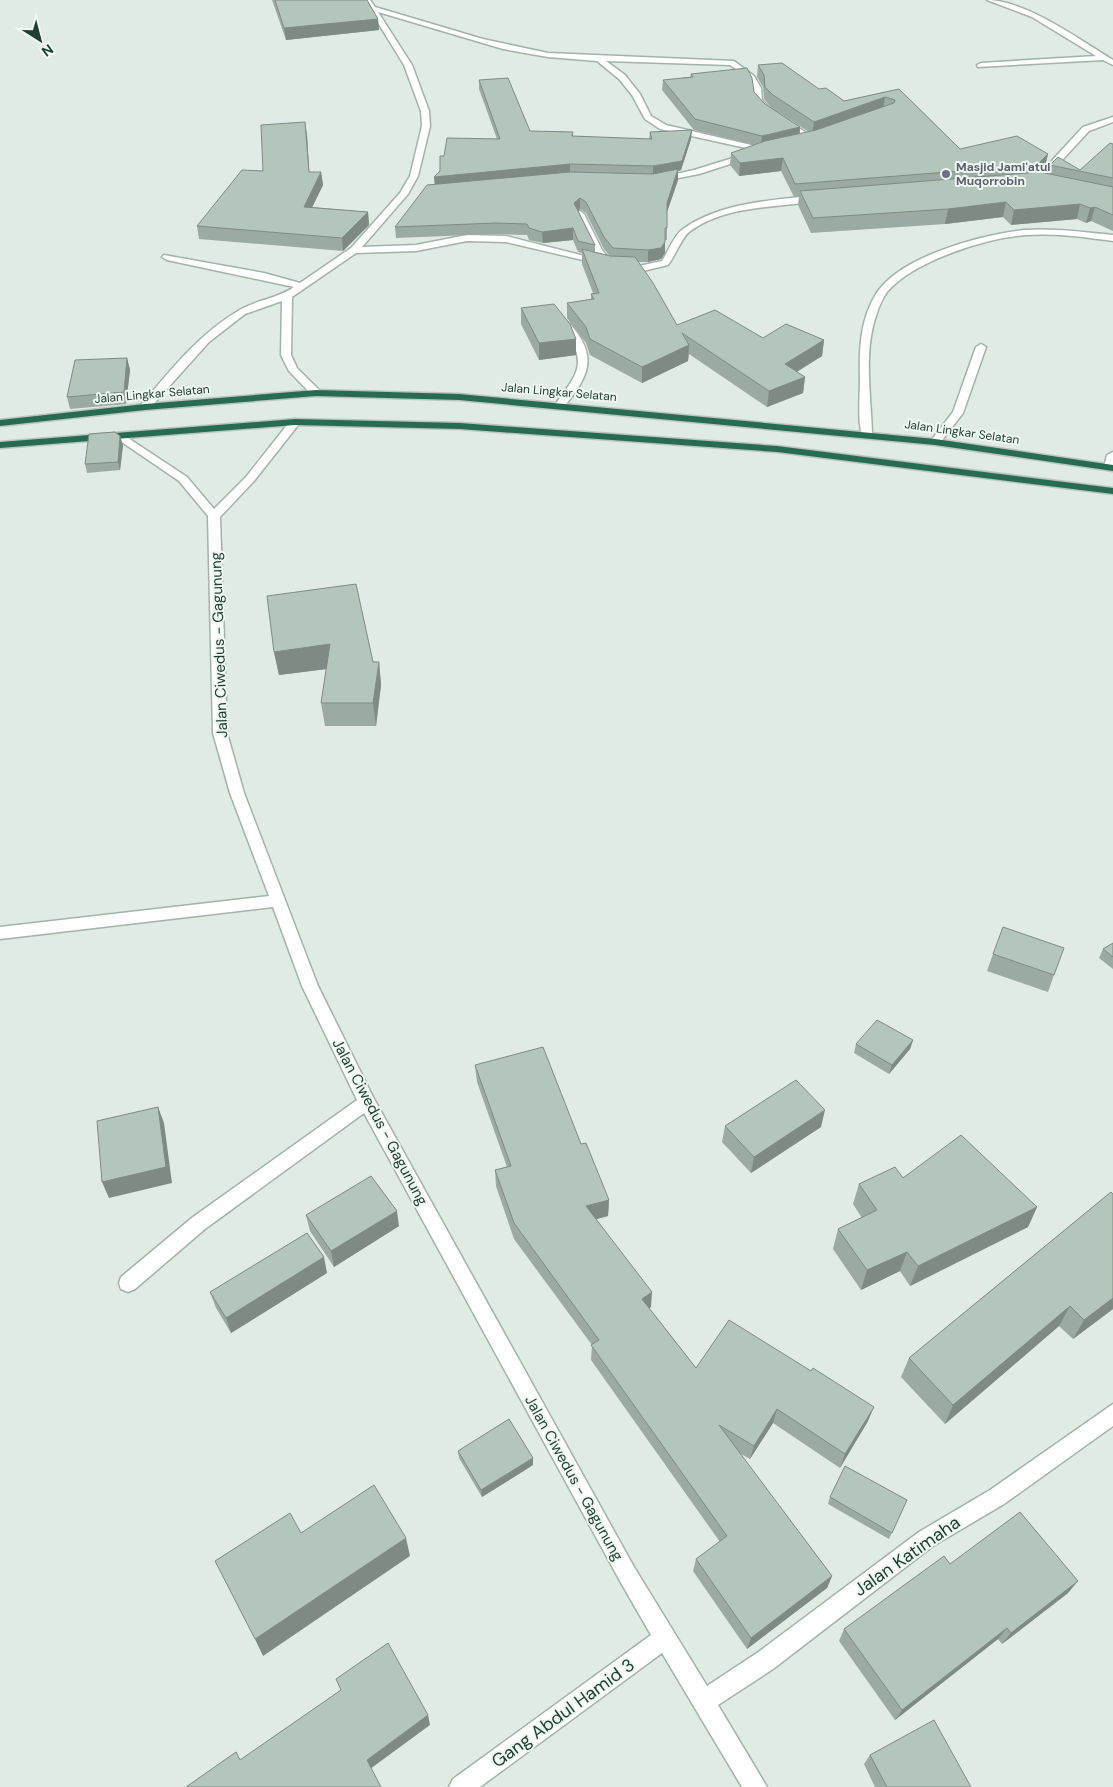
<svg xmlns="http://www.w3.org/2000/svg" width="1113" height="1787" viewBox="0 0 1113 1787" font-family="'DM Sans',sans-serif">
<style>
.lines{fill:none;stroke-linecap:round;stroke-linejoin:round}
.minor-casing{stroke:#a2b3aa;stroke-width:3}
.highway-casing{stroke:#bcc5c1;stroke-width:3}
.minor{fill:#fff;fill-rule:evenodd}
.highway{fill:#286b53;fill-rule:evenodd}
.wall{fill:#9baaa2;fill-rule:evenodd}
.shaded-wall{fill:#7e8b84}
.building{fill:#b4c6bc;stroke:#7e8b84}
.worship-dot{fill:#6b7280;stroke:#eff8f2;stroke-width:2}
.labels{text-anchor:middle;stroke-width:4;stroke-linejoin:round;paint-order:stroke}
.far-worship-label{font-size:12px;font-weight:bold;fill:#5b616d;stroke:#eff8f2;text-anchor:start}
.far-street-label{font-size:12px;fill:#1f3d30;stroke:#eff8f2}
.street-label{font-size:15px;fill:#1f3d30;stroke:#eff8f2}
.near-street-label{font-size:18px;fill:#1f3d30;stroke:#eff8f2}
</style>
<rect width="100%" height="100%" fill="#dfebe4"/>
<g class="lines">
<!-- minor casing -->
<g class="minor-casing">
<path id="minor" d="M364,0H370L375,7L483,39L548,53L734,61L754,76L761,88L762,100L771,109L815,139L808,141L765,113L754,101L753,88L749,78L730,65L606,61L625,75L640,94L651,116L666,125L764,148V152L660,129L645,119L632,95L619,79L597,61L548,57L503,49L378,12L412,65L429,111L430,126L418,176L408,194L362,247L416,245L467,235L506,236L600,260L593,251L576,214L580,211L584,214L602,250L615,266L610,269L604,265L506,242L467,241L416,251L356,253L292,297L291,355L297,368L320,391V395H312L289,371L281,355L282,301L245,314L209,342L149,409H141V405C170,371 199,334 238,311C255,300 277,299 294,287L167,260L162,257L164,255L264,273L300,283L351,248L400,193L410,176L422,126L421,111L404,65Z
M987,0C1025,0 1080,40 1113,60V65L1103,60L978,67L977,65L981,63L1096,56L1032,17Z
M1113,117V122L1089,131L1040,184H1034V180L1083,127Z
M749,153H752V157L699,174L658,182L654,179L694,170Z
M818,195L821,196V200C778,209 728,203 689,232C681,239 675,256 668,265L639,272L618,267L623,264L639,266L662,261C668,252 674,235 683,229C720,202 775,200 818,195Z
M1024,230C1054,228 1083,232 1113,235V241C1084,237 1055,233 1026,235C986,238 913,261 887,292C883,298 879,306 877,313C863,350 871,395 872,434L867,437L863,436C857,425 860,394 860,379C859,350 860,320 876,294C900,256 981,235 1024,230Z
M563,323H569C600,357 588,377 563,408L559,409L554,406C578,373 590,363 561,325Z
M981,344L986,347L963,413L939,444H931L930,442L953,412L976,347Z
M295,419L299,420V424L254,481L220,517L227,733L244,793L318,986L373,1097L634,1567L707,1686L757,1653L919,1532L990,1490L1113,1404V1426L1004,1504L933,1546L773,1669L718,1705L767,1787H742L662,1653L480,1787H449L453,1779L651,1635L620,1581L364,1113L205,1229L135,1289L128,1292L121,1289L119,1283L121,1277L193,1217L357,1100L302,986L273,907L0,939V927L269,896L230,793L213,733L208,516L179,481L113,436L118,433L122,434L187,477L214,509L246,477L291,420Z
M1113,452V470L1106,469L1104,467L1107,455Z"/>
</g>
<!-- highway casing -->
<g class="highway-casing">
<path id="highway" d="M316,390L459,394L935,439L1113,465V471L935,445L459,400L316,396L145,410L0,426V420L145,404Z
M295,419L460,423L777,446L1113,488V494L777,452L460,429L295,425L0,448V442Z"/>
</g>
<!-- minor -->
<use href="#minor" class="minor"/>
<!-- highway -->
<use href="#highway" class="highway"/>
</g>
<!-- wall -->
<path class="wall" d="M272,0H367L378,19L379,30L286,40Z
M758,65L819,89L844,101L899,89L960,149L1048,154L1045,166L1039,172L1048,174L1050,165L1080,170L1113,144V231L1091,221L1086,223L1077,219L1011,225L1003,217L945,224L811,233L798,205L799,196L794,197L781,171L739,176L730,165L731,153L755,145L694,130L662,90L663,80L690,77L691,74L754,92L765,104L800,127V134L809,132L772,108L764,99L763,87L757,77Z
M479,80L530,131L573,132V136L649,139L650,132L691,139L681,170L678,171V180L667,212V240H665V253L661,259L648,262H638L677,325L763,338L824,340L822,356L797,372L805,377L803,393L767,407L689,354L688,361L642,383L590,355L586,343L567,318V303L591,299V294L593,293L582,264V253L578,252L573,240L543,243L529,240L527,235L496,234L396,238L395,227L435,184L434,177L440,171L444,156L497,139L479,89ZM580,209L586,213L604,249L609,255L595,252V245L578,211Z
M307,135L309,172H321L323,185L312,207L368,212L369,225L343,251L199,239L197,226Z
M521,308L576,339V355L539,360L521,324Z
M127,358L130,370L126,404L70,409L67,397Z
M123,445L120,470L87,473L85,464Z
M274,652L379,662L381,685L376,726H325L321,703L327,669L279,675Z
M1113,943V969L1099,958L1103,949Z
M993,954L1054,975L1048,992L987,971Z
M913,1040L910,1049L889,1074L854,1053L856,1044Z
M475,1065L581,1144L609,1200L608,1216L596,1219L651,1307L649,1308L696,1368L868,1421L840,1468L773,1423L750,1459L739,1453L832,1576L827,1588L747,1649L693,1571L696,1559L720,1542L591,1360L592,1345L514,1239L496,1186L495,1170L507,1167L477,1082Z
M725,1126L821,1127L751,1173L722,1142Z
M903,1178L1037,1207L1028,1227L910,1286L900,1271L861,1290L833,1249L838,1229L862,1218L853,1204L859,1184Z
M1111,1192L1113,1309L1073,1339L1059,1326L945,1424L901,1377L909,1358Z
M306,1215L399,1226L334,1267L310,1231Z
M327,1273L231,1333L216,1308L210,1292Z
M458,1451L533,1458V1465L482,1497L459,1458Z
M830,1497L907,1500L889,1539L828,1504Z
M950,1564L1068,1593L1002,1644L998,1639L895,1720L839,1641L844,1629Z
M870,1755L971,1787H875L864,1764Z"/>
<!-- shaded-wall -->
<path class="shaded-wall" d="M378,19L379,30L286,40L284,28Z
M885,97L883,109L812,134L814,122Z
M305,122L307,135L310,184L309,172Z
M800,127L799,137L761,146L762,136Z
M692,130L691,139L681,170L678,171V180L666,215L653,175V166Z
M1048,154L1045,166L1034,178L1037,165Z
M783,158L781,171L739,176L740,163Z
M570,164V173L435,187L434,177Z
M321,172L323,185L306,220L304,207Z
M580,198V209L574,215V203Z
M1006,202L1003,217L945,224L948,209Z
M1080,204L1077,219L1011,225L1014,210Z
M1095,207L1091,221L1086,223L1090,208Z
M368,212L369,225L343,251L342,238Z
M573,228V240L543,243L542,232Z
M665,242V253L661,259L648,262V250Z
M576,339V355L539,360V343Z
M824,340L822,356L783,380L785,364Z
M689,345L688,361L642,383V367Z
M127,358L130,370L126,404L124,392Z
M805,377L803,393L767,407L769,391Z
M120,436L123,445L120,470L118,462Z
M330,644L334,668L279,675L274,652Z
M379,662L381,685L376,726L373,703Z
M913,1040L910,1049L889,1074L892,1065Z
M158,1107L164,1123L172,1183L109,1198L102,1182Z
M825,1110L821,1127L751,1173L754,1157Z
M609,1200L608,1216L586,1222V1206Z
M1037,1207L1028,1227L910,1286L918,1266Z
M397,1211L399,1226L334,1267L331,1251Z
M907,1252L900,1271L861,1290L867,1270Z
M324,1257L327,1273L231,1333L226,1318Z
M652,1292L651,1307L640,1314L642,1299Z
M1113,1298V1309L1073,1339L1084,1320Z
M1070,1306L1059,1326L945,1424L953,1405Z
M874,1407L868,1421L840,1468L845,1454Z
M777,1409L773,1423L750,1459L754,1446Z
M533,1458V1465L482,1497L481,1490Z
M406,1538L410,1556L263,1656L255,1639Z
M832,1576L827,1588L747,1649L751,1638Z
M1078,1581L1068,1593L1002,1644L1011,1633Z
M1007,1628L998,1639L895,1720L902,1710Z
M428,1715L430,1725L370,1769L367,1760Z"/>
<!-- building -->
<path class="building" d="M275,0H367L378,19L284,28Z
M782,63L819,89L826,88L844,101L899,89L960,149L1017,136L1048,154L1037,165L795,184L783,158L740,163L731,153L765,141L816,130L894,103L895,100L885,97L814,122L773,95L765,87L764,75L758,65Z
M747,68L752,78L754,92L765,104L800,127L762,136L695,119L663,80L693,77L691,74Z
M508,78L530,131L573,132L572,136L652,139L650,132L692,130L682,161L653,166L570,164L434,177L440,171V156H444L447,138L500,139L479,80Z
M305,122L309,172H321L304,207L368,212L342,238L197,226L242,170L263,171L261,125Z
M1110,143L1113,144V178L1050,165L1058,157L1080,170Z
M678,169L667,203V228H665V242L661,248L648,250L613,248L604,237L586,202L580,198L574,203L595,245L578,241L573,228L542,232L529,228L527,224L496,223L395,227L427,185L570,172L653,174Z
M1040,172L1113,187V215L1095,207L1090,208L1080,204L1014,210L1006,202L948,209L813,218L800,191Z
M582,249L610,256L635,257L653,283L677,325L715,310L763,338L786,324L824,340L785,364L805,377L769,391L682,333L689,345L642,367L590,339L586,327L567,303L594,299L591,294L599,293Z
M554,304L570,324L576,339L539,343L521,308Z
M127,358L124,392L67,397L75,360Z
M115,432L120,436L118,462L85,464L89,434Z
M356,584L373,662H379L373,703H321L330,644L274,652L267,596Z
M1003,927L1064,948L1054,975L993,954Z
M1113,943V957L1103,949Z
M877,1020L913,1040L892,1065L856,1044Z
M543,1047L581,1144L586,1143L609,1200L586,1206L652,1292L642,1299L696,1368L729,1320L811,1371L813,1368L874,1407L845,1454L777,1409L754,1446L719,1425L832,1576L751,1638L696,1559L727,1536L591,1345L599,1340L514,1223L495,1170L511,1166L475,1065Z
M796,1080L825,1110L754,1157L725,1126Z
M158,1107L166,1167L102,1182L97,1121Z
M961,1135L1037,1207L918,1266L907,1252L867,1270L838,1229L877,1210L859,1184L895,1167L903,1178Z
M371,1176L397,1211L331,1251L306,1215Z
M1111,1192L1113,1194V1298L1084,1320L1070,1306L953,1405L909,1358Z
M307,1233L324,1257L226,1318L210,1292Z
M509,1419L533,1458L481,1490L458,1451Z
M845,1466L907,1500L892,1533L830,1497Z
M374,1485L406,1538L255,1639L215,1561L290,1513L301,1533Z
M1020,1512L1078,1581L1011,1633L1007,1628L902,1710L844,1629L944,1556L950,1564Z
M388,1643L428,1715L367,1760L381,1787H186L236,1752L240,1760L341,1690L336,1679Z
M934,1720L971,1787H887L870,1755Z"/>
<!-- markers -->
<circle class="worship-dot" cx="946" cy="174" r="5"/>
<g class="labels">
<!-- far-worship labels -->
<g class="far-worship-label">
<text x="956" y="171">Masjid Jami'atul<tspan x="956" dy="14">Muqorrobin</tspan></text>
</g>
<!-- far-street labels -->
<g class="far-street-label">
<text transform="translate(559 392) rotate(5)" y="4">Jalan Lingkar Selatan</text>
<text transform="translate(152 394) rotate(-5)" y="4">Jalan Lingkar Selatan</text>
<text transform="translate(962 432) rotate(8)" y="4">Jalan Lingkar Selatan</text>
</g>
<!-- street labels -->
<g class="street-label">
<text transform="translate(219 645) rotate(-92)" y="5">Jalan Ciwedus - Gagunung</text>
<text transform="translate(380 1122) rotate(62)" y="5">Jalan Ciwedus - Gagunung</text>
<text transform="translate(574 1478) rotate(61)" y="5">Jalan Ciwedus - Gagunung</text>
</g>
<!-- near-street labels -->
<g class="near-street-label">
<text transform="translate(907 1556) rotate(-35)" y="6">Jalan Katimaha</text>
<text transform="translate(563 1713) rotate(-36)" y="6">Gang Abdul Hamid 3</text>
</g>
</g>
<!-- north arrow -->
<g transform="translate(40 40) rotate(144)" stroke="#eff8f2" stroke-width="4" paint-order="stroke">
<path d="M0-4L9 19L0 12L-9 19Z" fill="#1f3d30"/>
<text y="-8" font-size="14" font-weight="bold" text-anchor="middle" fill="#1f3d30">N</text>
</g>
</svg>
